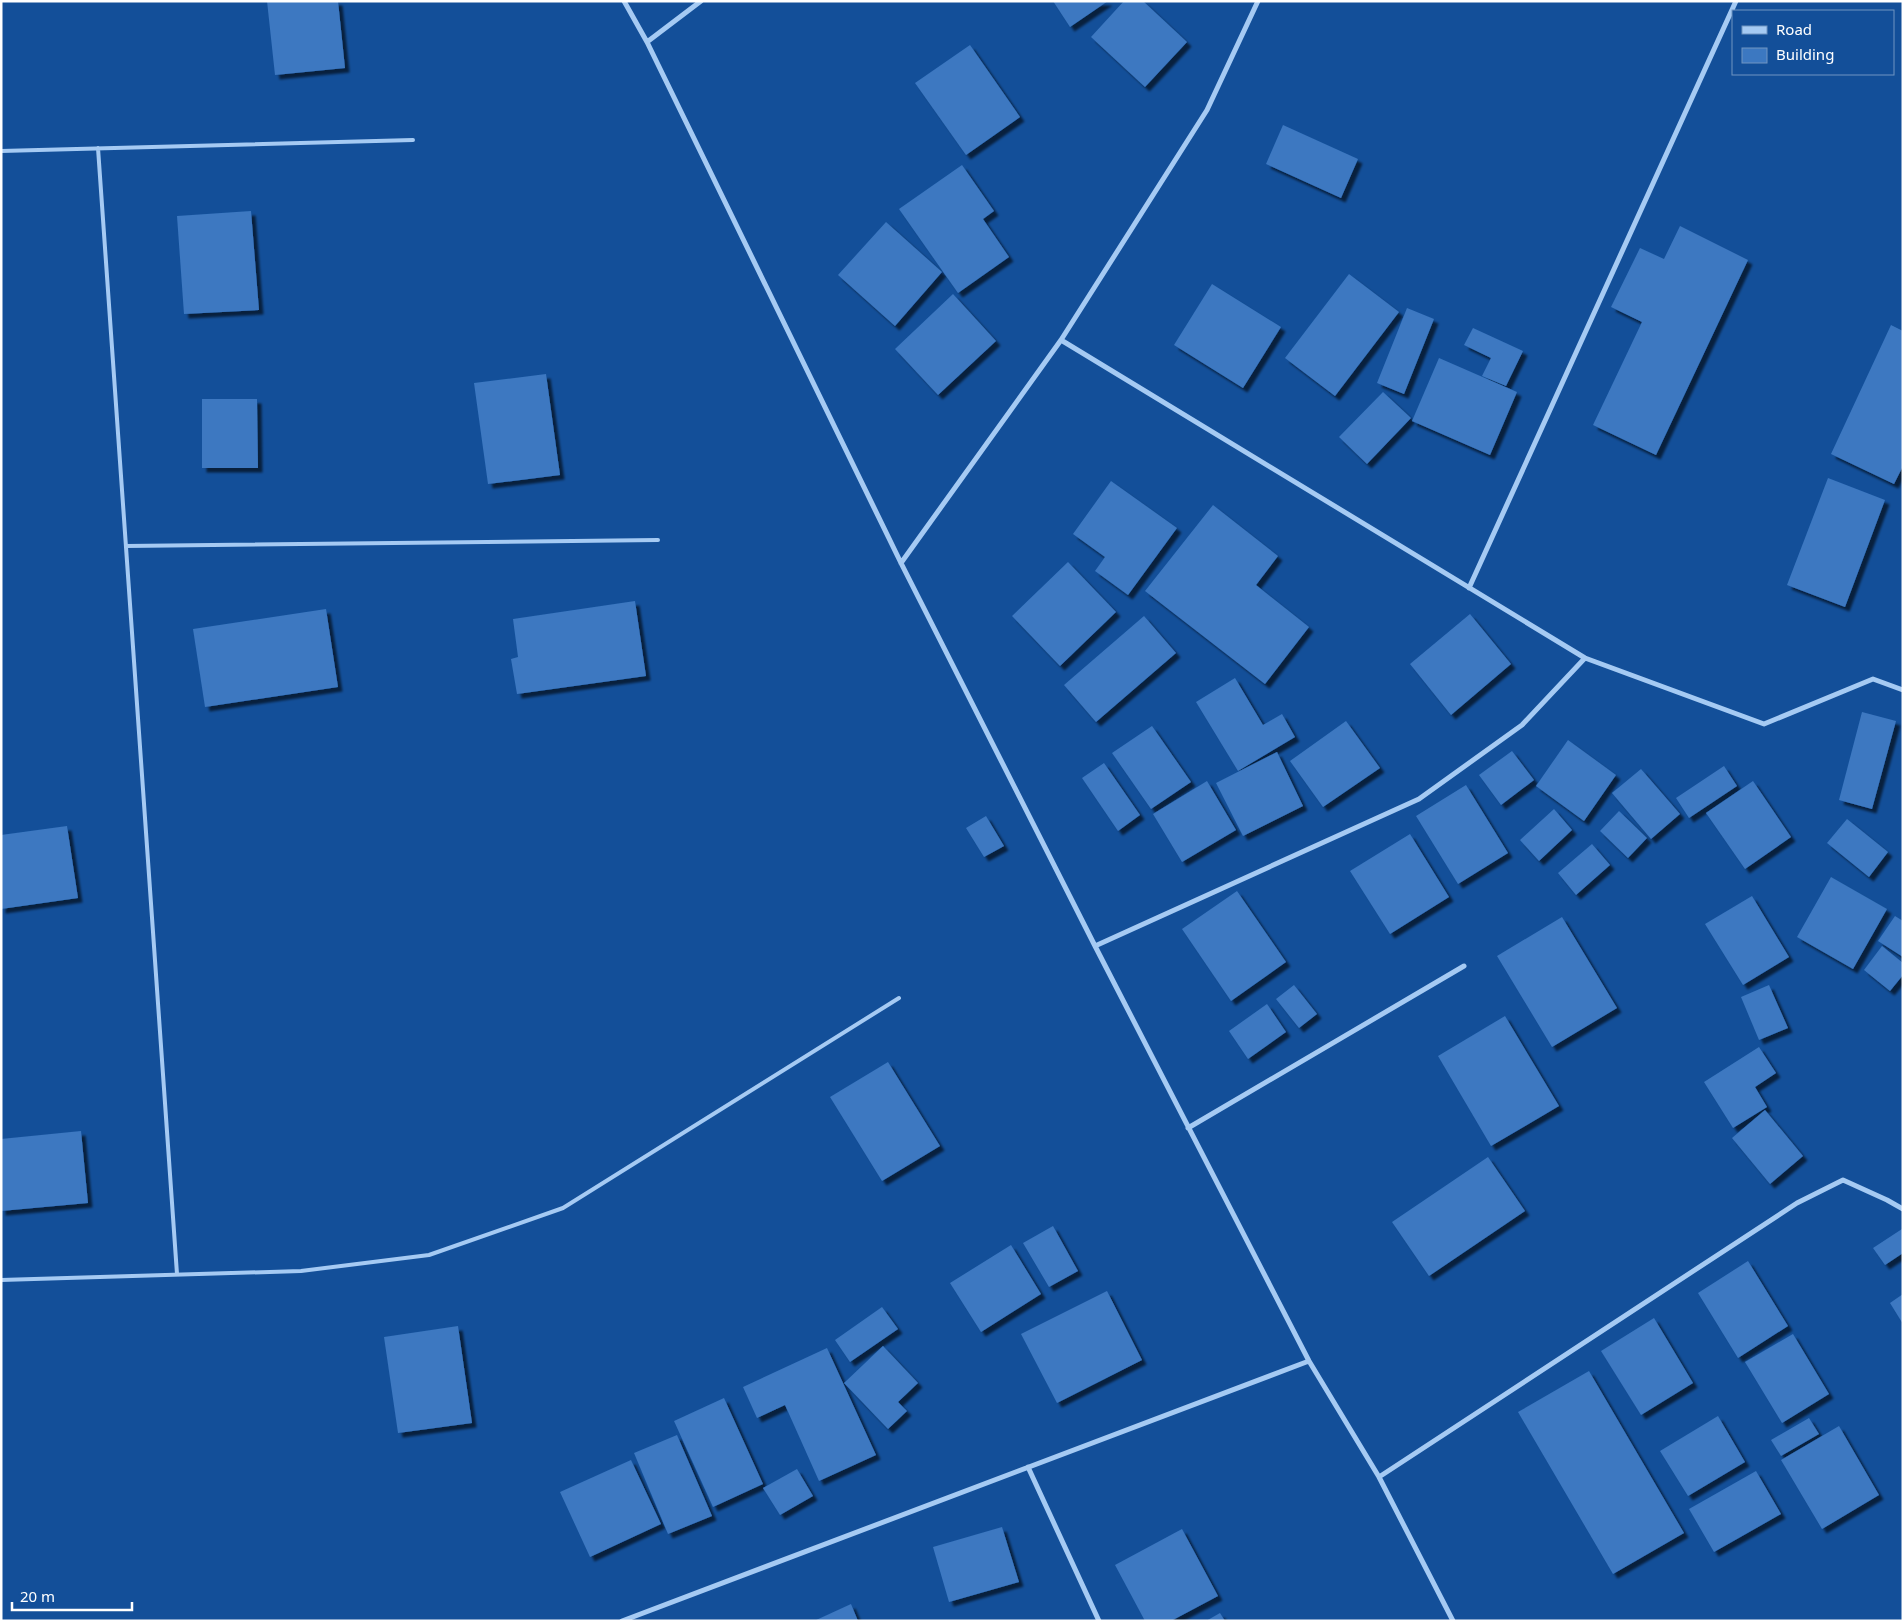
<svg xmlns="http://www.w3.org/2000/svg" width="1904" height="1622" viewBox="0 0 1904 1622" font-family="'Noto Sans',sans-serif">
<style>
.building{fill:#3c78c1;filter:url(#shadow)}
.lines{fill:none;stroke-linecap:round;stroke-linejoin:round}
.service{stroke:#a5caf3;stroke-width:4}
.minor{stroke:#a5caf3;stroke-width:5}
</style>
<defs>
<filter id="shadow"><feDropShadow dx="4.5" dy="4.5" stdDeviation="1" flood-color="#0009"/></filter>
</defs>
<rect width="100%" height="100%" fill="#134f99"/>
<!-- building -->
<path class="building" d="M267,1H338L345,68L275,75Z
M1053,1H1108L1070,27Z
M1124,1H1143L1187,42L1145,87L1091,37Z
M970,45L1020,117L966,155L915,83Z
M1283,125L1358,159L1341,198L1266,164Z
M962,165L994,211L983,219L1009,257L958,293L899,209Z
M251,211L259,310L184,314L177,216Z
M886,222L942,272L895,326L838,275Z
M1680,226L1748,260L1656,455L1593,425L1642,322L1611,307L1640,248L1664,259Z
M1349,274L1399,312L1335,396L1285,358Z
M1212,284L1281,327L1243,388L1174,345Z
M953,294L996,341L938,395L895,349Z
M1407,308L1434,319L1404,394L1377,383Z
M1891,325L1903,331V466L1894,484L1831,454Z
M1473,328L1523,351L1506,386L1482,376L1491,358L1464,345Z
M1439,358L1517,392L1490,455L1412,421Z
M546,374L560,475L488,484L474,383Z
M1383,392L1411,418L1367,464L1339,437Z
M202,399H257L258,468H202Z
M1828,478L1885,500L1845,607L1787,585Z
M1111,481L1177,528L1128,595L1095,571L1105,557L1073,534Z
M1213,505L1278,556L1256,585L1309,627L1265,684L1145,591Z
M1068,562L1116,612L1060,666L1012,616Z
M635,601L646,676L517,694L511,659L518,657L513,619Z
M326,609L338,687L205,707L193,629Z
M1470,614L1511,664L1451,715L1410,664Z
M1144,616L1176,653L1096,722L1064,685Z
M1235,678L1263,725L1282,714L1295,737L1238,771L1196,702Z
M1862,712L1896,721L1872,809L1839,800Z
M1346,721L1380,768L1323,807L1290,761Z
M1152,726L1191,782L1151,809L1112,753Z
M1568,740L1616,775L1584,821L1536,786Z
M1512,751L1534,780L1501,805L1479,775Z
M1277,752L1303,806L1243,836L1216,783Z
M1104,763L1140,815L1118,831L1082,778Z
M1724,766L1737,786L1689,818L1676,798Z
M1641,769L1680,814L1651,839L1612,793Z
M1207,781L1236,830L1182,862L1153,814Z
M1753,781L1791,837L1745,869L1706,813Z
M1466,785L1508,853L1458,884L1416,816Z
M1554,809L1572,830L1539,861L1520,840Z
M1619,811L1647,838L1628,858L1600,831Z
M986,816L1004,846L984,857L966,828Z
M1847,819L1888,852L1869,877L1827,843Z
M67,826L78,898L1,909V835Z
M1410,834L1449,897L1390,934L1350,871Z
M1592,844L1610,865L1576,895L1558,873Z
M1831,877L1887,909L1853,969L1797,937Z
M1237,891L1286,962L1231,1001L1182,929Z
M1752,896L1789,957L1743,985L1705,924Z
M1895,916L1903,921V957L1878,941Z
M1562,917L1617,1008L1552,1047L1497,956Z
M1882,946L1903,963V975L1890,991L1864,970Z
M1294,985L1317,1014L1299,1028L1276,999Z
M1769,985L1788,1028L1759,1040L1741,997Z
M1267,1004L1286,1032L1248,1059L1229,1031Z
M1505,1016L1559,1106L1491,1146L1438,1056Z
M1759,1047L1776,1073L1755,1087L1767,1107L1733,1128L1704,1082Z
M888,1062L940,1146L882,1181L830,1097Z
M1765,1110L1803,1156L1770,1184L1732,1138Z
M81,1131L88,1203L1,1211V1139Z
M1488,1157L1525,1211L1429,1276L1392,1222Z
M1053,1226L1078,1271L1049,1287L1023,1243Z
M1902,1229L1903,1253L1885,1265L1873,1248Z
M1011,1245L1041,1294L981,1332L950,1283Z
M1748,1261L1788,1326L1738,1358L1698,1293Z
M1107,1291L1142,1360L1057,1403L1021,1334Z
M1903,1294V1324L1890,1303Z
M882,1307L898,1329L850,1362L835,1340Z
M1654,1318L1693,1383L1641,1415L1601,1351Z
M458,1326L472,1423L398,1433L384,1337Z
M1793,1334L1829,1394L1782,1423L1745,1362Z
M883,1346L918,1383L898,1402L907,1411L888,1429L844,1383Z
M827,1348L876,1455L819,1481L785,1405L757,1418L743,1387Z
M1589,1371L1684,1533L1613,1574L1518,1412Z
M724,1398L763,1484L713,1507L674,1421Z
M1718,1416L1745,1462L1688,1496L1660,1451Z
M1809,1418L1819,1434L1781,1456L1771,1440Z
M1839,1426L1879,1495L1822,1529L1781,1460Z
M677,1435L712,1516L668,1534L634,1453Z
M631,1460L661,1524L590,1557L560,1492Z
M797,1469L813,1496L780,1515L763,1488Z
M1756,1471L1781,1514L1714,1552L1689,1509Z
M1002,1527L1019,1582L949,1602L933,1547Z
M1182,1529L1218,1596L1171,1621H1145L1115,1565Z
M851,1604L858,1621H814Z
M1220,1613L1225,1621H1206Z"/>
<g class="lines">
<!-- service -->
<path class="service" d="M98,148L177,1274
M1,151L413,140
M126,546L658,540
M1,1280L301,1271L429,1255L563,1208L899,998"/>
<!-- minor -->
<path class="minor" d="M624,1L647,42L901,563L1095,946L1309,1361L1379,1477L1453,1621
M647,42L701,1
M1061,340L1585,658L1764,724L1873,679L1903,690
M901,563L1061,340L1207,110L1258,1
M1469,588L1736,1
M1095,946L1419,799L1522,725L1585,658
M1188,1128L1464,966
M1028,1467L1099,1621
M1379,1477L1797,1203L1843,1180L1887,1200L1903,1209
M622,1621L1309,1361"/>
</g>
<!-- border -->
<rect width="1904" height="1622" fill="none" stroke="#ffffff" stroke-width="5"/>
<!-- legend -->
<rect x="1732" y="10" width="162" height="65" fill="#134f99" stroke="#7195c2"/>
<rect x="1742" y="26" width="25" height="8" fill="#a5caf3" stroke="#7195c2"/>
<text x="1776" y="35" font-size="15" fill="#ffffff">Road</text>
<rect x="1742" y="48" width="25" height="15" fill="#3c78c1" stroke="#7195c2"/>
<text x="1776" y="60" font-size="15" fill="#ffffff">Building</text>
<!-- scale -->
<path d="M12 1602v8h120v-8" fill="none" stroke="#ffffff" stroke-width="2.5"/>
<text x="20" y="1602" font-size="15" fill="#ffffff" stroke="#134f99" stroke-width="4" paint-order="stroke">20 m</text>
</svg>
